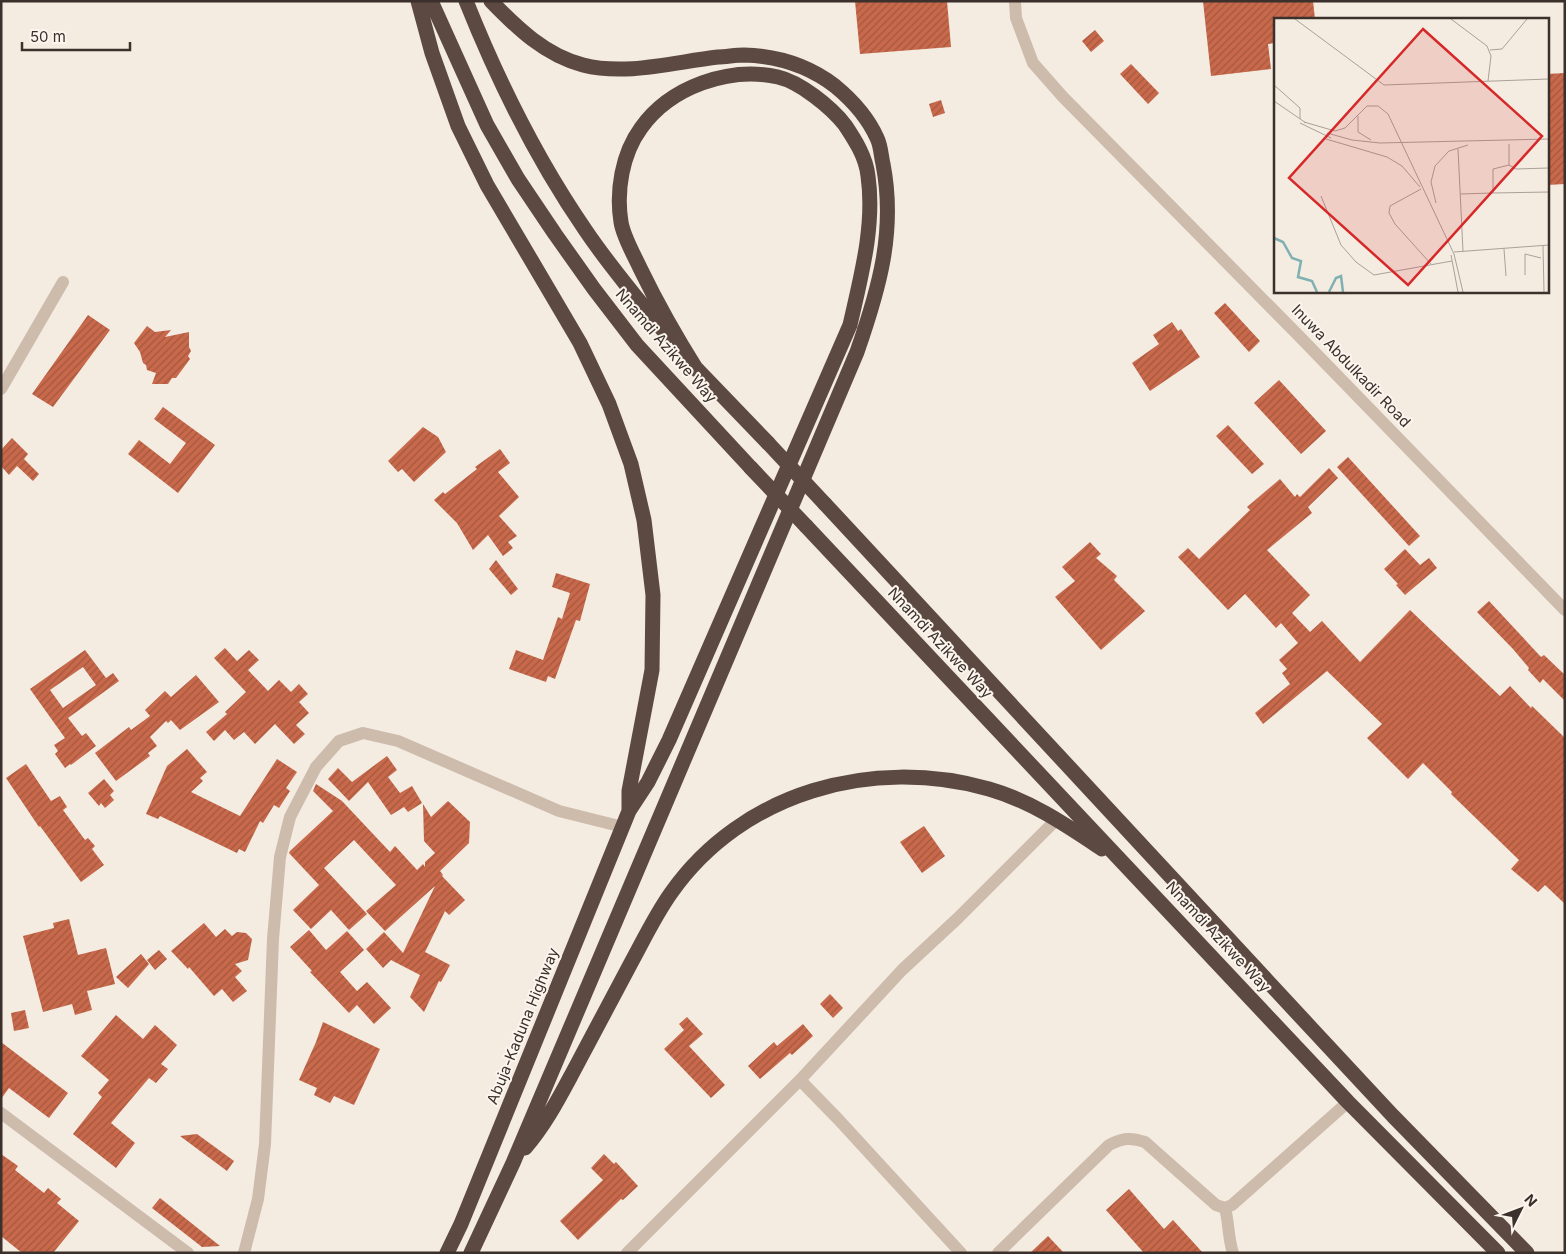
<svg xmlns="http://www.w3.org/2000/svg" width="1566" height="1254" viewBox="0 0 1566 1254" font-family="Inter,sans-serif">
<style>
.building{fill:url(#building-hatch);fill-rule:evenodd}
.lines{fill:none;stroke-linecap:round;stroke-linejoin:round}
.minor{stroke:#cdbbac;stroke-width:12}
.highway{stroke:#5c4a42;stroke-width:15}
.highway-bridge{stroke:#5c4a42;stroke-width:15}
.labels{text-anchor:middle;stroke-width:4;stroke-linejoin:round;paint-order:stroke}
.street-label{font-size:15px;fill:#3b302b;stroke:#fbf5ee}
.inset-river{fill:none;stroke:#7fb0b2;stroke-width:2.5}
.inset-road{fill:none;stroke:#aaa098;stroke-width:1}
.view{fill:#d62828;fill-opacity:0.15;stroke:#d62828;stroke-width:2.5}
.inset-edge{fill:none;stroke:#3b302b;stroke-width:2.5}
</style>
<defs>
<pattern id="building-hatch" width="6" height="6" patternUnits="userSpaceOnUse" patternTransform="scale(1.25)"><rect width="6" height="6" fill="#c8694b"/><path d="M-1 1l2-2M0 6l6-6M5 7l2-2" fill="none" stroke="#a4573f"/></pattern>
</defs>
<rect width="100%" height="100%" fill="#f4ebe1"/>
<!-- building -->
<path class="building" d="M855,1H947L951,47L860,54Z
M1203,1H1313L1315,19H1275V43L1268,44L1271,69L1211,76Z
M1095,30L1104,41L1091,52L1082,41Z
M1131,64L1159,93L1148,104L1120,74Z
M1565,73V184L1547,185V74Z
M941,100L945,113L933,117L929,104Z
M1225,303L1260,341L1249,352L1214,313Z
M88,315L110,330L53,407L32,394Z
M1172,322L1178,331L1181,329L1200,357L1150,391L1132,363L1159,344L1153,335Z
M147,326L155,332L171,330L165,337L189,332V347L191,351L188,356L190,359L176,378H172L168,384H152L156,373L147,370L146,365L143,363L140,352L134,343Z
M1279,380L1326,431L1301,454L1254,403Z
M163,407L215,445L178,493L128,454L139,440L170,464L186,443L154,419Z
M1228,425L1264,464L1252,474L1216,436Z
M423,427L438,437L446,452L414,482L402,469L398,472L388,461Z
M12,438L28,454L24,459L39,474L33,481L17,466L9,475L1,466V450Z
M500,449L510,463L498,472L519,497L499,516L517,536L508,542L513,548L503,556L488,535L473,550L457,523L434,500L443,492L445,494L477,469L475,467Z
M1348,457L1420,536L1409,546L1337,467Z
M1329,468L1338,478L1308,507L1312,513L1267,550L1310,595L1292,613L1310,632L1322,621L1360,662L1410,610L1500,696L1510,686L1531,708L1532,706L1565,738V904L1545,885L1538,892L1511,869L1519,860L1451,794L1452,792L1423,763L1408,779L1367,738L1382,724L1327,671L1263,724L1255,713L1290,684L1282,673L1287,669L1279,660L1298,643L1281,623L1276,628L1245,594L1228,610L1178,557L1188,548L1199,559L1250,510L1247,507L1280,479L1295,497L1297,494L1300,497Z
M1090,542L1101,554L1096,558L1117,576L1114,580L1145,611L1101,650L1055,597L1075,581L1062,567Z
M1405,549L1420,565L1429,558L1437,568L1405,595L1396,585L1398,584L1384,569Z
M496,560L518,589L511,595L489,569Z
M556,573L590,584L580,621L576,620L555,679L548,676L546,682L509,669L516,650L543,660L558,617L562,619L570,593L552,587Z
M1489,601L1541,657L1544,655L1565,675V701L1543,679L1540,683L1528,670L1529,668L1513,649L1477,612Z
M225,648L237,661L249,650L259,660L248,670L268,691L279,680L291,692L299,684L308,694L299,702L309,713L296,725L305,734L294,744L275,724L255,744L244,732L234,740L225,730L214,741L206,732L227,714L225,712L246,692L214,658Z
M85,650L106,678L113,673L119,681L68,718L82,736L86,733L96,746L71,765L70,764L65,768L55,754L58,751L54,745L65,738L30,689ZM83,667L96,685L63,708L50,690Z
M196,675L219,702L180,730L171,720L168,723L166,721L150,737L157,746L148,753L150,756L116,781L95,753L129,727L131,730L150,716L145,710L165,691L171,697Z
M187,749L207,772L200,778L203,781L191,792L240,816L277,759L297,772L286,788L290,791L279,808L274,805L263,823L260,821L245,852L239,849L237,853L160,816L158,819L146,814L167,766Z
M387,756L397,770L388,777L400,793L412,786L422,803L408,812L404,807L391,815L368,782L349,801L328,779L338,768L352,782Z
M26,764L51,801L60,796L67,807L63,810L85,840L88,838L95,846L92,849L104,865L81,882L40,826L39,827L6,778Z
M104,779L114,791L110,795L114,800L105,808L101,803L99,806L88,793Z
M316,784L342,801L390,852L395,846L417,870L423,864L425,867V862L435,853L424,841L423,804L431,817L448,801L470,822L469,843L440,871L443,875L442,876L465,900L449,915L445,911L425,952L450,965L441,982L439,981L424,1012L410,997L420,975L391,960L383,968L366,949L384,932L403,953L435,886L385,931L366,911L396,885L354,840L324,868L367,914L349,930L331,910L311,929L293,910L319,885L289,853L290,851L333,811L313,791Z
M924,826L945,856L922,873L900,842Z
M69,919L78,955L106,948L115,984L87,991L92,1010L75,1015L72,1004L43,1012L23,936L54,928L53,923Z
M204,923L216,937L225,929L232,936L237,932L246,933L252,939L248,960L235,964L242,971L235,977L247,991L233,1002L222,989L214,996L189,967L188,969L171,951Z
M309,930L326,950L347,931L364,950L340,972L357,991L367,982L391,1008L374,1024L357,1005L349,1013L310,972L312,971L290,947Z
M159,950L167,959L155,970L147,960Z
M141,954L149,964L128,988L116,977Z
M830,994L843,1008L833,1018L820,1004Z
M25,1010L29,1028L14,1031L11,1013Z
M116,1015L143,1039L155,1025L177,1045L161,1064L168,1069L156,1083L149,1078L111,1123L135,1143L116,1168L73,1134L102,1097L98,1093L109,1080L81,1056Z
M687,1017L703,1034L689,1046L725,1085L711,1098L664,1049L684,1030L679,1024Z
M323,1022L380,1049L354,1105L334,1096L330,1103L314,1095L317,1088L299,1080L316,1042Z
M803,1024L813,1036L792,1055L790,1053L760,1079L748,1066L774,1042L777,1046Z
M1,1042L68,1093L49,1118L9,1088L1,1099Z
M197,1134L234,1161L227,1171L180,1136Z
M1,1154L18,1166L15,1170L44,1193L48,1188L61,1199L57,1203L79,1221L53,1253H22L1,1236Z
M604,1154L614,1164L616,1162L638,1186L623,1200L621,1199L578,1240L560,1221L603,1180L591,1168Z
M1129,1189L1164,1229L1173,1220L1203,1253H1144L1106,1210Z
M160,1198L220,1246L202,1247L152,1208Z
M1048,1236L1064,1253H1030Z"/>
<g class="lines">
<!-- minor -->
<path class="minor" d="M1015,1L1016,18L1033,63L1063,97L1298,335L1565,610
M1,389L63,282
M800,1080L838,1119L961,1253
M1,1113L188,1253
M1225,1208C1229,1223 1228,1238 1233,1253
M244,1253L258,1199L265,1144L273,939L280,857L290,817L316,767L339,741L363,733L398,741L559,811L623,827
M627,1253L800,1080L902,970L958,918L1057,819
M998,1253L1109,1145C1123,1138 1130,1137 1145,1142L1216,1205L1225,1208L1232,1205L1348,1102"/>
<!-- highway -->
<path class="highway" d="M418,1L432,53L458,126L487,185L580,343L609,404L631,464L644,520L653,595L652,670L629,791V811
M431,1L487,125L518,179L555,234L594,289L637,345L751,468
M466,1C498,81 537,160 586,231C611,268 640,302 668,336
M691,363L768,443
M825,504L1312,1029L1393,1116L1527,1253
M806,526L1348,1102L1498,1253
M525,1148C545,1125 559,1098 573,1072C593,1035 612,998 632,961C644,939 656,914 671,893C742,792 872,756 989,789C1031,801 1066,825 1102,849
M447,1253L461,1224L629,811L648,782L669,740L850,325C861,276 875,226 868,176C866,157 855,140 845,125C831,107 800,82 778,77C729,66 670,87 641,128C622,154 616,191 621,222C623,236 634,255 640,268C657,303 676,337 697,370
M471,1253L513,1163L857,352C879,289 896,231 883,164C881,156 881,146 877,138C868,118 852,100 835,86C809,66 777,56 744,55C735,55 726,57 718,57C674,62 626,76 583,65C545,55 517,28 491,1"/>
<!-- highway-bridge -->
<path class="highway-bridge" d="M768,443L825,504
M751,468L806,526"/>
</g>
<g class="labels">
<!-- street labels -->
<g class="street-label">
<text transform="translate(666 346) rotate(49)" y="5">Nnamdi Azikwe Way</text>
<text transform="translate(1351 366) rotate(46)" y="5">Inuwa Abdulkadir Road</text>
<text transform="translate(940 643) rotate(47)" y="5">Nnamdi Azikwe Way</text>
<text transform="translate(1218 937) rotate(47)" y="5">Nnamdi Azikwe Way</text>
<text transform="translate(523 1026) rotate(-68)" y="5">Abuja-Kaduna Highway</text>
</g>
</g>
<!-- overview -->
<g transform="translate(1274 18)">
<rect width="275" height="275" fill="#f4ebe1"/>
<path class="inset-river" d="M0,220L9,224L18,240L27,243L24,259L38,263L43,274M55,274L62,260L67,258L69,274"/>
<path class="inset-road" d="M21,1L110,67L275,61M177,1L213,28L217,38L214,63M216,32L228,31L253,1M0,67L26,90V101M0,83L32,105M84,98V114L97,122M30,104L61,113L71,110L93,88H104L114,96L180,236L189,274M26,105L57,120M53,115L78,122L106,125L275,121M52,121L113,139L128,148L146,169M184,131L189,233M235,147L242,151L275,150M147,171L116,188L115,195L121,206L157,246M219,175L275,174M186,176L219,175V151L235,147V126M47,178L67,227L82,244L100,257L178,243M162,185L157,164L161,148L175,133L194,127M269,228L270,274M230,231L232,258M180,234L275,227M177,237L184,274M251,257V236L267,240"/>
<path class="view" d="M149,11L268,118L134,267L15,160Z"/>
<rect width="275" height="275" class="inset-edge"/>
</g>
<!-- border -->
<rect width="1566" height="1254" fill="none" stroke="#3b302b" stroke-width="5"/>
<!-- north arrow -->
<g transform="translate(1521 1209) rotate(48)" stroke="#fbf5ee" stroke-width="4" paint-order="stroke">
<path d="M0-4L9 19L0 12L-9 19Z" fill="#3b302b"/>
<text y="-8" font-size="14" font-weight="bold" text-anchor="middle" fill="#3b302b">N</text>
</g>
<!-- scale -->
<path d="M22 42v8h108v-8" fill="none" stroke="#3b302b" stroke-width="2.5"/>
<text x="30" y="42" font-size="15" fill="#3b302b" stroke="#fbf5ee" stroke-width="4" paint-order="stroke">50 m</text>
</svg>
